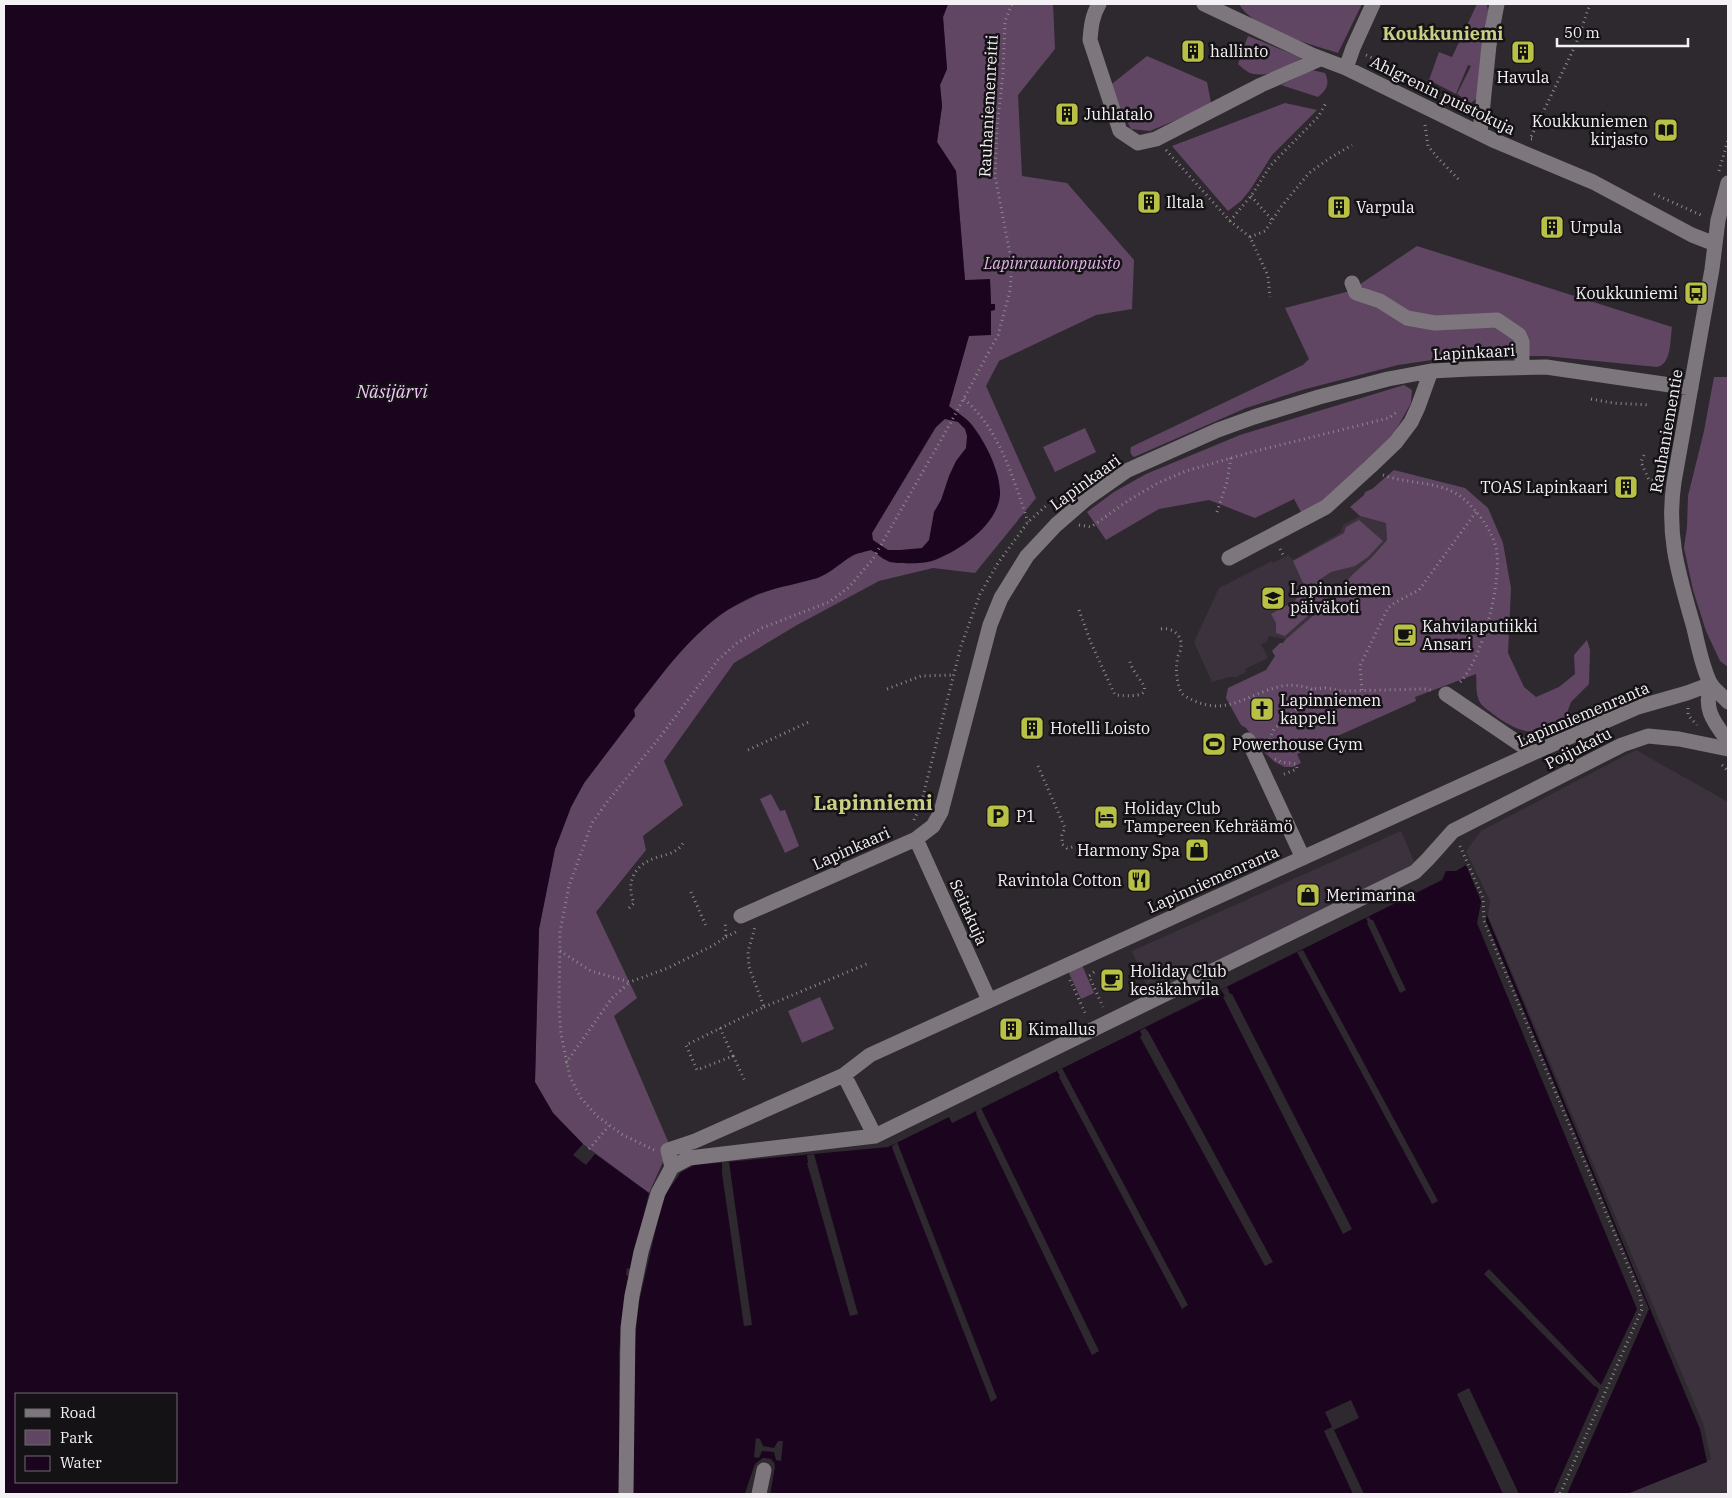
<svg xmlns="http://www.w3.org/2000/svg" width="1732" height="1498" viewBox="0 0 1732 1498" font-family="'IBM Plex Serif',serif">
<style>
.built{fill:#3b323d}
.green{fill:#604663}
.water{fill:#1b051e;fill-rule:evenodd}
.pier{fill:#2e292f}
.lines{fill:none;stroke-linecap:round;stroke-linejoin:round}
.path{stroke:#8e898f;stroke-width:3;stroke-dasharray:1 4;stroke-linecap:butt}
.minor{stroke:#7d767d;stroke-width:15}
.labels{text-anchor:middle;stroke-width:5;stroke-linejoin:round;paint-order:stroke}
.poi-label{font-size:16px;fill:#f4f1f5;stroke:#151215;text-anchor:start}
.street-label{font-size:16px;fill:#f4f1f5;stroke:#151215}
.park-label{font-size:16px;font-style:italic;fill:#e3b3e9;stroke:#151215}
.neighbourhood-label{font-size:18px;font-weight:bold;fill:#c9d083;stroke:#151215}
.water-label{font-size:18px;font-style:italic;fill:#f6c5fc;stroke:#151215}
.district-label{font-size:21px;font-weight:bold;fill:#c9d083;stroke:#151215}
</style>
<rect width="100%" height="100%" fill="#2e292f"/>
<!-- built -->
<path class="built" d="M1360,516L1386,523L1387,540L1371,558L1353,574L1322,608L1286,639L1269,636L1266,642L1261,644L1268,658L1245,669L1246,672L1236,677H1229L1212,682L1194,642L1219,588L1272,561L1273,563L1288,555L1293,560L1341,532L1343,525Z
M1636,750L1728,802V1494H1627L1711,1459L1703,1423L1488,916L1490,901L1466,851L1481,831Z
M1401,831L1418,871L1150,993L1132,951Z"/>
<!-- green -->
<path class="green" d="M948,4H1053L1055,49L1018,95L1022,176L1067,183L1134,260L1132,309L1096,315L999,361L986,386L1036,498L975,573L933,568L879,581L797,625L734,663L664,761L683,805L643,836L646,850L596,912L637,998L614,1016L670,1146L649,1193L583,1144L553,1113L535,1082L539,929L555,849L571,807L584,783L635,716L634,710L674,659L695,635L721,613L757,595L788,584L818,578L872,533L949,406L969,335L991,310H995V304H991L990,280L965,281L956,171L937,142L942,106L940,85L947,69L943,17Z
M1239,4H1362L1338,53C1310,44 1254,30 1239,4Z
M1477,4L1487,5L1488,11L1477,98L1471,103L1457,94L1471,66L1468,65L1456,94L1429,80L1439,52L1452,57Z
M1248,36L1302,58C1288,67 1265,80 1248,72C1245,70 1241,67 1238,64Z
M1147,56L1207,82L1211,103L1193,113L1150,131L1131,129L1108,87Z
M1312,70L1325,73C1330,84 1327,89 1318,97L1281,85Z
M1285,103L1317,110L1272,155L1250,190L1241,201L1228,211L1172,146Z
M1417,246L1672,327C1670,339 1672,364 1657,367L1546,356H1514L1432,360L1398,365L1302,390L1246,408L1134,457C1130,454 1130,452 1131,447L1303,365L1309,359L1285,308L1350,291Z
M1714,377H1728V667L1720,661L1706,631L1693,590L1684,548L1687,527L1688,496L1704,431Z
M1404,385L1412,390L1411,403L1393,435L1327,499L1301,512L1294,499L1255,518L1209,500L1159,509L1106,540L1087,512L1114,492L1146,474L1240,435Z
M1085,428L1096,452L1055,472L1043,447Z
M1394,470L1465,488L1488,508L1503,543L1511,588L1508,653L1524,687L1536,697L1559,687L1575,674L1574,655L1587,640L1590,650L1589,684L1571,702L1561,729C1535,738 1514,730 1493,714C1490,711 1484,708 1481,704C1475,696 1477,684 1476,674L1415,697L1416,701L1297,754L1301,763L1293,767H1285L1275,762L1266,754L1246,728L1241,725L1226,698L1228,688L1266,670L1275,656L1272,651L1280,643H1283L1286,639L1322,608L1353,574L1371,558L1387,540L1386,523L1360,516L1350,507L1364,495L1365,492L1372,489Z
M1359,520L1383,541L1368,557L1355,566L1331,572L1322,578L1317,586L1329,597L1285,636L1276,633V623L1271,614L1295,601L1304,585L1293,561L1344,533L1346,527Z
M771,794L780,811L785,810L799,846L785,853L760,799Z
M1082,965L1094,993L1081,999L1068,971Z
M820,997L834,1029L802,1043L788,1011Z"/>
<!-- water -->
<path class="water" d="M4,4H948L943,17L947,69L940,85L942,106L937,142L956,171L965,280L990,279L991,304H995V310L991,311V335L969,336L949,406C956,412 967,418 972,425C986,443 1001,473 1000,495C998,525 958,552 932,561C923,564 899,564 890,562C884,560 877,554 871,550C865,552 857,553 852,556C840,563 831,573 817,578C798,584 777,587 758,594C702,617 670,664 634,710L635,716L584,783L571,807L555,849L539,929L535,1082L553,1113L583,1144L573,1155L586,1165L595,1154L649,1193L631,1269L627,1268L626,1275L629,1276L624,1296L619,1353L620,1494H4ZM945,419L958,422L965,429L967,436L966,448L956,461L949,476L941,500L934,512L929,540L922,548L900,550H888L873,540L872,533L935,428ZM16,1394H176V1482H16Z
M1466,865L1700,1429L1707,1462L1627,1494H770L775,1466L774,1462L763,1458L755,1464L745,1494H632L635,1339L639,1302L663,1198L681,1172L695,1165L888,1147L949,1117L952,1123L1442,880L1446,871H1456Z"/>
<!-- pier -->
<path class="pier" d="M1482,898L1487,913L1486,921L1649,1309L1567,1494H1553L1599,1390L1596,1386L1595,1387L1484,1274L1489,1269L1601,1385L1637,1309L1477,923Z
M1369,917L1371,920H1373L1406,990L1400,993L1367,923L1368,922L1366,918Z
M1303,950L1438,1201L1432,1204L1297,952Z
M1227,987L1230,994H1232L1352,1229L1343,1234L1223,997L1225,996L1221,990Z
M1145,1028L1149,1033L1273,1262L1265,1266L1140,1037L1142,1035L1140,1031Z
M1062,1068L1188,1305L1182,1309L1059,1077L1060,1076L1057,1071Z
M981,1108L1099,1351L1092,1355L977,1116L976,1111Z
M897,1142L997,1398L991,1402L893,1150L892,1146Z
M814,1154L858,1314L850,1316L807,1163H808L807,1155Z
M722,1162H729L752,1325L744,1326L722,1173Z
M1469,1388L1519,1494H1503L1457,1394Z
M1351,1400L1359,1418L1334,1430L1364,1494H1353L1324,1431L1332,1427L1325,1412Z
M756,1438L760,1439L763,1446L774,1448L778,1441H783L781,1461L776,1460L774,1452L762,1451L759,1458L754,1457Z
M763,1458L771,1459L775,1466L770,1494H767L772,1466L769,1461L763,1460L758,1466L747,1494H745L755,1464Z"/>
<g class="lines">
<!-- path -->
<path class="path" d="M1366,55L1467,106
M1425,125L1428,146L1438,158L1461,182
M1532,139H1530L1576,44L1590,4
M1166,150L1230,221L1250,237L1268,276L1270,297
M1719,171L1728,140
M1654,194L1703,216
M1251,196L1273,221
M1230,221L1251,196L1271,165L1318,117L1326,103
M1250,237L1265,231L1281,207L1309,173L1330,158L1352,145
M964,399C1000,430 1013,478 1028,522
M1591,399L1613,403L1650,405
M1644,455L1641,462L1649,480L1658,481
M1383,475C1407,484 1439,481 1460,496C1475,507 1492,530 1496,548C1503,579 1482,663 1458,684
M1217,512L1227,482L1231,457
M1079,525L1091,527L1129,500L1158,483L1186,471L1252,452L1389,418L1398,411
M1280,549L1284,557
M1079,610L1091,643L1115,695C1173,700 1127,675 1130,658
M1161,629C1172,627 1182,635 1181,646C1181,649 1180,653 1178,656C1176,666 1176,673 1178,683C1179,687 1180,693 1185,696C1225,720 1245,694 1282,686C1293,684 1302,686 1312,689
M887,689L921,676L954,675
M1362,690L1360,666L1388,608L1396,602L1419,590L1476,512
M1688,708V715L1697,725
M1267,744L1274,729L1300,706L1312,689L1325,688L1343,691L1424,689L1431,690
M748,750L811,721
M1275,759L1281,762L1296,764L1297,769L1282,775
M1722,765L1728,771
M1038,766L1065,828L1062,835V844L1067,848L1073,847
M914,820L921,804L961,646L980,594L998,563L1028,522L1048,504L1052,502L1057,503
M1460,846L1483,898L1484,921L1640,1294L1642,1309L1560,1494
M691,892L706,926
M629,908L634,903C625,881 635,864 658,857C669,854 679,852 684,841
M726,937L738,931
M560,951L591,971L630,982L668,968L712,946L726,937L725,921
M1094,972L1089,976L1103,1007
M1070,980L1086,1015
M764,1007L869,963
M720,1028L733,1056L697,1070L686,1045L764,1007L749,967L748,952L755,927
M733,1056L745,1081
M566,1063L612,998L630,982
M589,1149L609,1126
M654,1150L623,1135L597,1116L581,1098L570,1077L561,1034L559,1007L560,932L569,886L592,823L607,802L660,737L718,660L737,643L762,628L829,602L849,587L873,559L950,424L998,335L1010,291L1012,264L995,176L997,127L1003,74L1005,21L1012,4"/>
<!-- minor -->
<path class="minor" d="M1099,4C1092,16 1091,27 1090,40L1120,131L1138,143L1156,139L1261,85L1320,59
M1204,4L1312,55L1346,68L1493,140L1593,182L1692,235L1715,244
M1346,68L1353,48L1373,4
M1480,133L1489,45L1497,4
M1728,183L1718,220L1712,269L1674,482C1666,537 1679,575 1694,628C1698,646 1702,666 1710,683C1714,690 1723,696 1728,702
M1352,283L1356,293L1380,301L1407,318L1435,323L1497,320L1519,335L1522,342V367
M1229,558L1326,507L1371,466L1396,442L1411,422L1418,407L1431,371
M1711,684C1703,709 1713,721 1728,741
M1446,694L1533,753
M1248,740L1303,858
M916,839L989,1000
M741,916L916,839L933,826L941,812L990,625L1001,598L1027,556L1056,525L1086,499L1126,471L1218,430L1254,417L1319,397L1388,379L1431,371L1470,369L1546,367L1691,388
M844,1075L875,1136
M672,1167L668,1150L695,1141L844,1075L870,1055L1533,753L1638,707L1687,693L1711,684
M626,1494L628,1328L632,1296L641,1252L658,1193L672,1167L689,1158L875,1136L1415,872L1428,859L1453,831L1622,745L1648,736L1679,739L1728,749
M759,1494L764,1470"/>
</g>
<!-- icons -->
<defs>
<g id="building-square" transform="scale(1.25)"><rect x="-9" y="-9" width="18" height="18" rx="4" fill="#b9c046" stroke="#151215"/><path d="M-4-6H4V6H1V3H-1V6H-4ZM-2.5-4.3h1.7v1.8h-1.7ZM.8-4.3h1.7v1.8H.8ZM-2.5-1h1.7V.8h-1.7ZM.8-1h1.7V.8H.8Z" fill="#111"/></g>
<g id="library-square" transform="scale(1.25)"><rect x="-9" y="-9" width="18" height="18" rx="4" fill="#b9c046" stroke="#151215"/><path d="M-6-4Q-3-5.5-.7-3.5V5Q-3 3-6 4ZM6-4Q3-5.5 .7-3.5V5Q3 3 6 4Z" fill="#111"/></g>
<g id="bus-square" transform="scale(1.25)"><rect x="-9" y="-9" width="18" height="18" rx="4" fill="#b9c046" stroke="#151215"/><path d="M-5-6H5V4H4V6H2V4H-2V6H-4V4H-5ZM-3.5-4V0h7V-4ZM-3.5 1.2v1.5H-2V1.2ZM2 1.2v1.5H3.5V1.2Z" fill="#111"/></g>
<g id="school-square" transform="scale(1.25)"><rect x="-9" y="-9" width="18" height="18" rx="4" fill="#b9c046" stroke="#151215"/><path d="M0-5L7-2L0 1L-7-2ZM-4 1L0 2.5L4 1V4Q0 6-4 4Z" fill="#111"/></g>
<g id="cafe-square" transform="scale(1.25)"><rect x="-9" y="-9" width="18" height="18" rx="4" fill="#b9c046" stroke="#151215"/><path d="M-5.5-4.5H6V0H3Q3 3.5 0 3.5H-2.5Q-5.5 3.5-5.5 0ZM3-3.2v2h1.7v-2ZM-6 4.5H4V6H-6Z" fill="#111"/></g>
<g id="church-square" transform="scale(1.25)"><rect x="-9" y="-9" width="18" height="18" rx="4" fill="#b9c046" stroke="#151215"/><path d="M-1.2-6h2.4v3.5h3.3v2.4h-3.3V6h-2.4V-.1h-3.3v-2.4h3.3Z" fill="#111"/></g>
<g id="stadium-square" transform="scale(1.25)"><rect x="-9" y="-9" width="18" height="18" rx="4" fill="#b9c046" stroke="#151215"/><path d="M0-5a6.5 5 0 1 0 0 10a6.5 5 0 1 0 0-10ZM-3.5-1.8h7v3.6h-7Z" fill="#111"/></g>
<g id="parking-square" transform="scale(1.25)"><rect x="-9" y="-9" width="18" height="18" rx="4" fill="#b9c046" stroke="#151215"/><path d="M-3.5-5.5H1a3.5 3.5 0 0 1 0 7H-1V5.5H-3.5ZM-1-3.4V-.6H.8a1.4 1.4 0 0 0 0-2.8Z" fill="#111"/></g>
<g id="hotel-square" transform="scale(1.25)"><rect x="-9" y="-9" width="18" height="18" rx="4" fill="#b9c046" stroke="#151215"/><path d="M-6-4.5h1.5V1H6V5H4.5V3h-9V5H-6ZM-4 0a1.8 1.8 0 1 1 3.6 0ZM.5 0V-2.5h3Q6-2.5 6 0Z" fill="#111"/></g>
<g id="shop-square" transform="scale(1.25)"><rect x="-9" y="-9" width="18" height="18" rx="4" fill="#b9c046" stroke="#151215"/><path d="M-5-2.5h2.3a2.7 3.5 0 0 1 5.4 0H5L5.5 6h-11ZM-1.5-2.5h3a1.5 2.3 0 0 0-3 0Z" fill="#111"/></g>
<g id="restaurant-square" transform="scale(1.25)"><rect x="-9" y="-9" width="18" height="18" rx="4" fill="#b9c046" stroke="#151215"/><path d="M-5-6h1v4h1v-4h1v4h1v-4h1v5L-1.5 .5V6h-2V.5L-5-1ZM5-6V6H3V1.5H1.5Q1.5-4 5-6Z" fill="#111"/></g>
</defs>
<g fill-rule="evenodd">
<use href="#building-square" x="1193" y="51"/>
<use href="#building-square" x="1523" y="52"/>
<use href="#building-square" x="1067" y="114"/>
<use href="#library-square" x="1666" y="130"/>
<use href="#building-square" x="1149" y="202"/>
<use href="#building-square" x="1339" y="207"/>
<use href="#building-square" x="1552" y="227"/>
<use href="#bus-square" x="1696" y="293"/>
<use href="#building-square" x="1626" y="487"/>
<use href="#school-square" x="1273" y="598"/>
<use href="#cafe-square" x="1405" y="635"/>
<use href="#church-square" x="1262" y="709"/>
<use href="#building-square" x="1032" y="728"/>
<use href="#stadium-square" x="1214" y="744"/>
<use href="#parking-square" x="998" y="816"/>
<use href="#hotel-square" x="1106" y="817"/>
<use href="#shop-square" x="1197" y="850"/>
<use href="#restaurant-square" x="1139" y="880"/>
<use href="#shop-square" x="1308" y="895"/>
<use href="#cafe-square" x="1112" y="980"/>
<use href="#building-square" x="1011" y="1029"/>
</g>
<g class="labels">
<!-- poi labels -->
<g class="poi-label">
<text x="1210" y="57">hallinto</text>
<text x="1523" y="83" text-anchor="middle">Havula</text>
<text x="1084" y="120">Juhlatalo</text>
<text x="1648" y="127" text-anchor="end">Koukkuniemen<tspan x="1648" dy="18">kirjasto</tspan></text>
<text x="1166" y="208">Iltala</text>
<text x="1356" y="213">Varpula</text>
<text x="1570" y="233">Urpula</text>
<text x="1678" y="299" text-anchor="end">Koukkuniemi</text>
<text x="1608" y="493" text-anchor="end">TOAS Lapinkaari</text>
<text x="1290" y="595">Lapinniemen<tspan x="1290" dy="18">päiväkoti</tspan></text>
<text x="1422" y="632">Kahvilaputiikki<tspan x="1422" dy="18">Ansari</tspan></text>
<text x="1280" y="706">Lapinniemen<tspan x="1280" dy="18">kappeli</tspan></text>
<text x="1050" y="734">Hotelli Loisto</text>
<text x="1232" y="750">Powerhouse Gym</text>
<text x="1124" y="814">Holiday Club<tspan x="1124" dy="18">Tampereen Kehräämö</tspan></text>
<text x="1016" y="822">P1</text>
<text x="1180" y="856" text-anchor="end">Harmony Spa</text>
<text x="1122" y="886" text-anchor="end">Ravintola Cotton</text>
<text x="1326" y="901">Merimarina</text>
<text x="1130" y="977">Holiday Club<tspan x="1130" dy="18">kesäkahvila</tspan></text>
<text x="1028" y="1035">Kimallus</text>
</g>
<!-- street labels -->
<g class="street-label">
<text transform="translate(1443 95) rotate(26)" y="6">Ahlgrenin puistokuja</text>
<text transform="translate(988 106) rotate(-87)" y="6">Rauhaniemenreitti</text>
<text transform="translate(1474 352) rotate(-3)" y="6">Lapinkaari</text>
<text transform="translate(1666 431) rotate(-80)" y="6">Rauhaniementie</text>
<text transform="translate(1085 482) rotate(-36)" y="6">Lapinkaari</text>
<text transform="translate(1583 714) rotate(-23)" y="6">Lapinniemenranta</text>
<text transform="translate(1578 748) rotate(-27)" y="6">Poijukatu</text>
<text transform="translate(851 848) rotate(-24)" y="6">Lapinkaari</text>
<text transform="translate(1213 879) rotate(-24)" y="6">Lapinniemenranta</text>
<text transform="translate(969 912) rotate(66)" y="6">Seitakuja</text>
</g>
<!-- park labels -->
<g class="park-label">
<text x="1052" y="269">Lapinraunionpuisto</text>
</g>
<!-- neighbourhood labels -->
<g class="neighbourhood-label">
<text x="1443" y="40">Koukkuniemi</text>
</g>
<!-- water labels -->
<g class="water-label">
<text x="392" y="398">Näsijärvi</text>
</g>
<!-- district labels -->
<g class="district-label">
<text x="873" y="810">Lapinniemi</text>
</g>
</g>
<!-- border -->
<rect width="1732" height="1498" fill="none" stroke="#f4f1f5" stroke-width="10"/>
<!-- legend -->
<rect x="15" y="1393" width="162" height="90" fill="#151215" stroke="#6e6b6f"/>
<rect x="25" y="1409" width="25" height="8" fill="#7d767d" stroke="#6e6b6f"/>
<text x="60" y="1418" font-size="15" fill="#f4f1f5">Road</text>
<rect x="25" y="1430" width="25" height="15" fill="#604663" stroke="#6e6b6f"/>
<text x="60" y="1443" font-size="15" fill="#f4f1f5">Park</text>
<rect x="25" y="1456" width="25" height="15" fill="#1b051e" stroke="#6e6b6f"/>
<text x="60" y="1468" font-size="15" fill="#f4f1f5">Water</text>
<!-- scale -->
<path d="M1557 38v8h131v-8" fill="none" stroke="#f4f1f5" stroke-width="2.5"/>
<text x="1564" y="38" font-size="15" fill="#f4f1f5" stroke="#151215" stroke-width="4" paint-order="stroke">50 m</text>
</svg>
